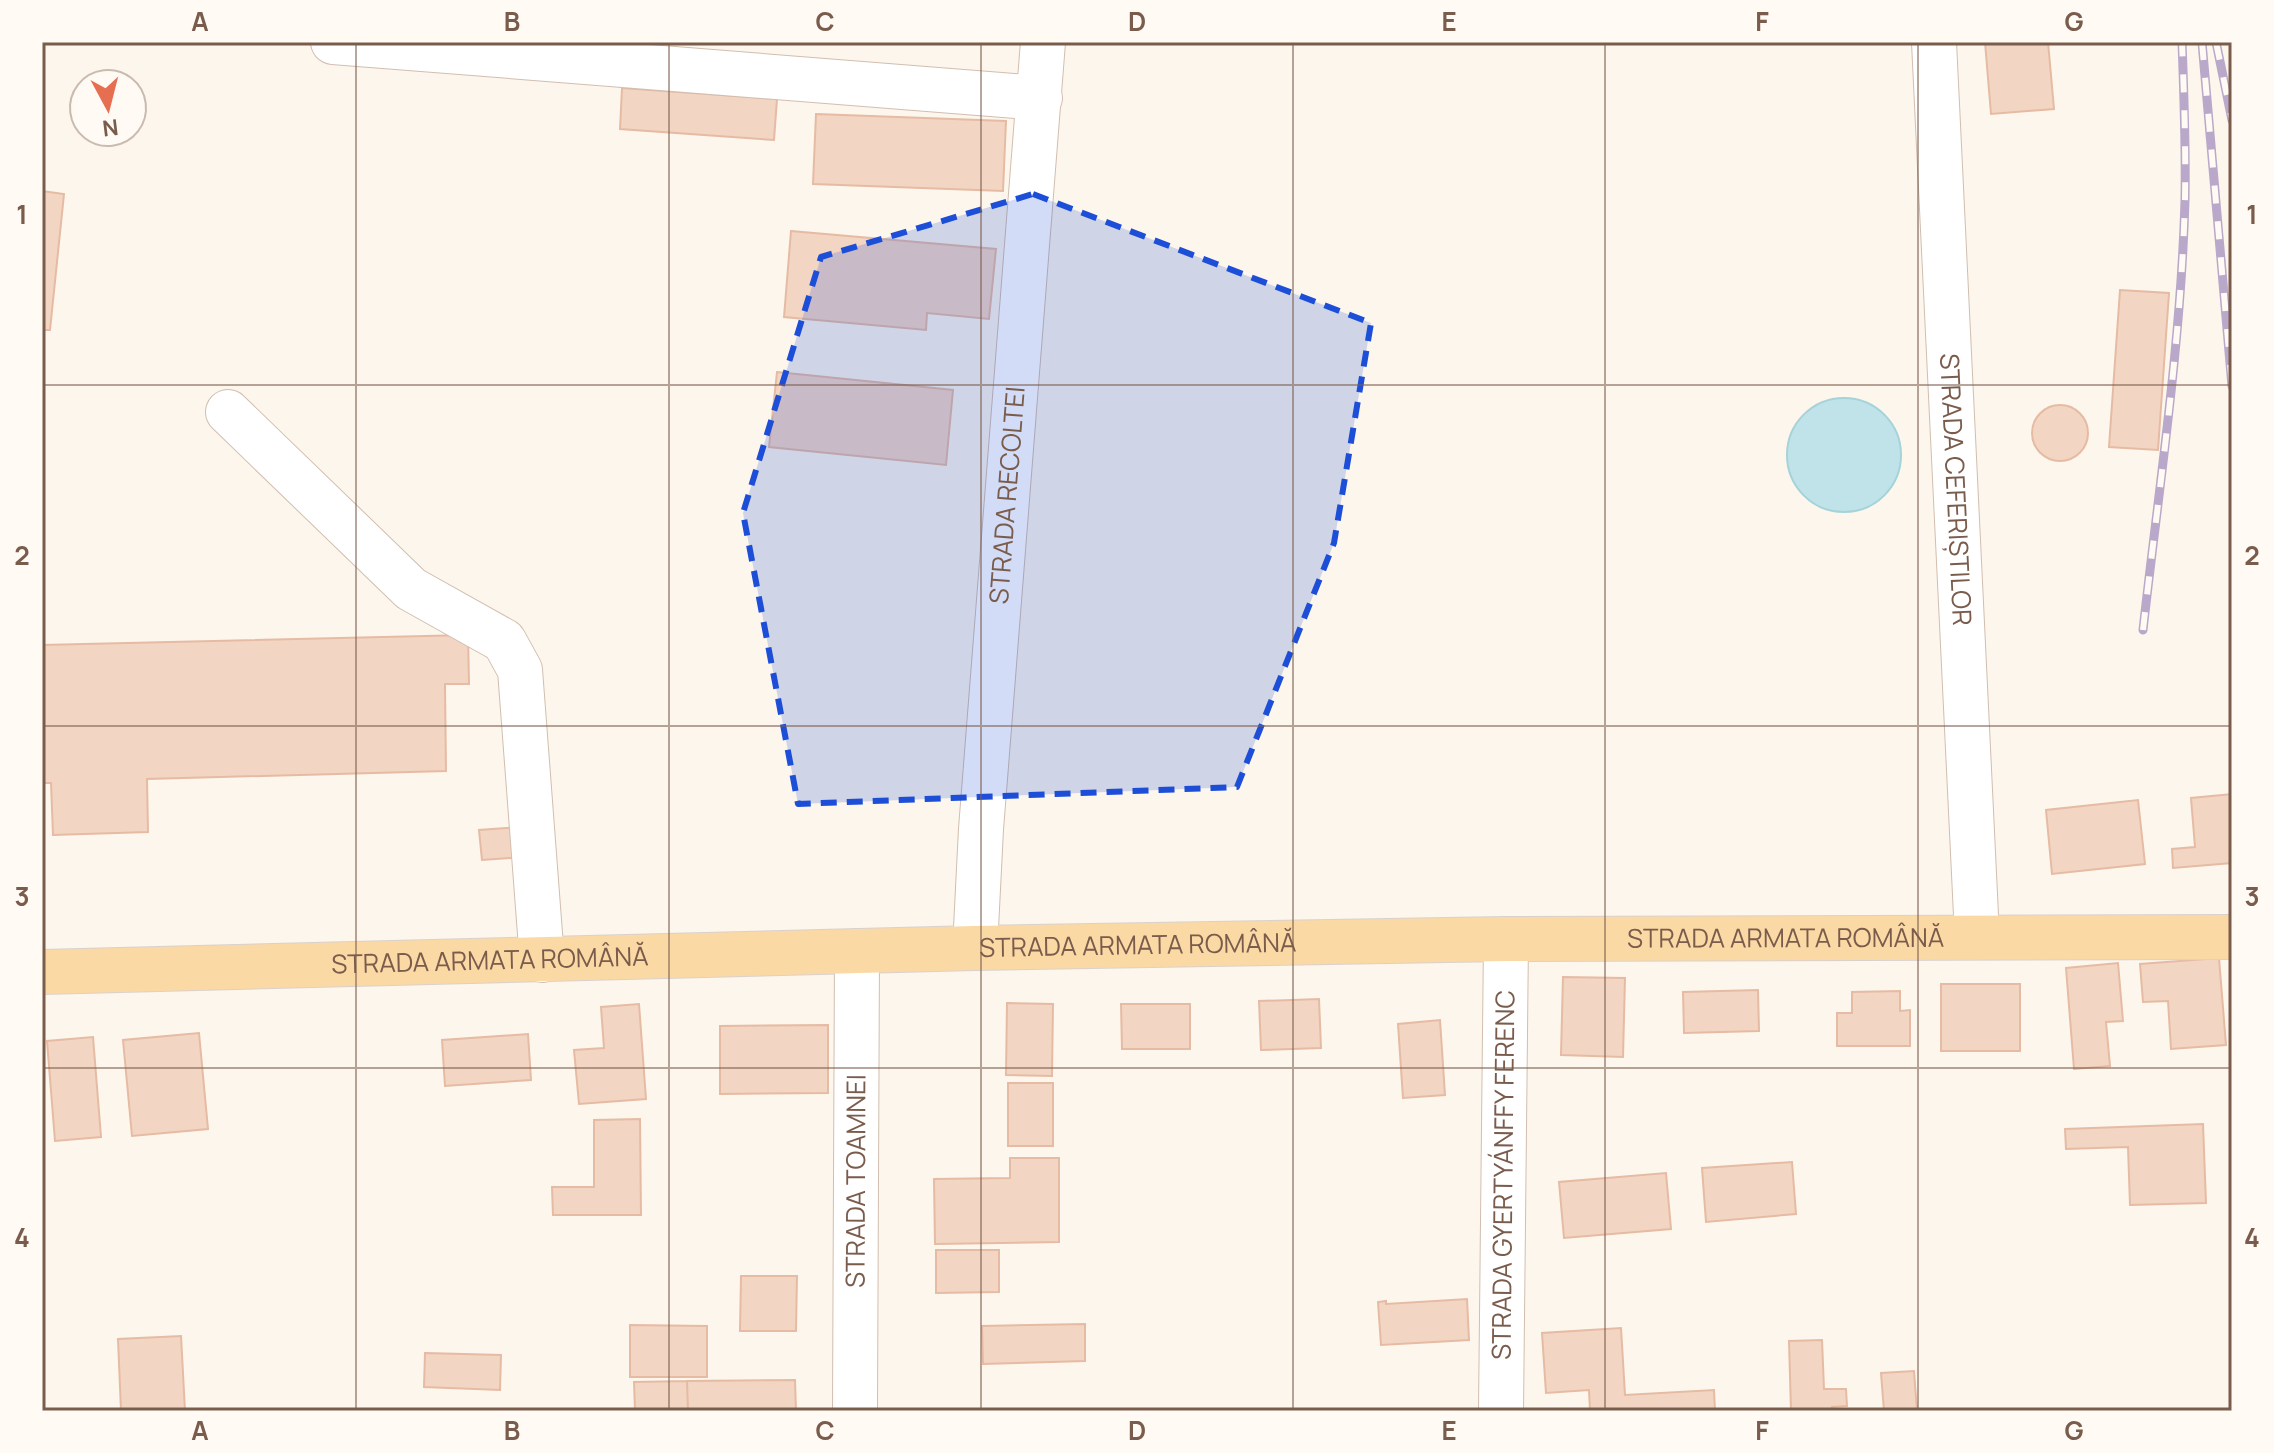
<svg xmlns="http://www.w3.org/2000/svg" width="2274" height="1453" viewBox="0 0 2274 1453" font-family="Manrope,sans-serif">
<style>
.water{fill:#bfe3e8;stroke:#a5d3da;stroke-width:2}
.building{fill:#f3d5c3;stroke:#e6bba3;stroke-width:2}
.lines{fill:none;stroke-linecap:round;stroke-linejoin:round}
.minor-casing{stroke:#d1beb0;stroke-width:46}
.major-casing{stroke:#dad1cd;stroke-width:46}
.minor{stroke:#fff;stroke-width:44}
.major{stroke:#fbd9a5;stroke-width:44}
.rail-casing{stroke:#b9a8c9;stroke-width:9}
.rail{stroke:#fffaf3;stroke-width:6;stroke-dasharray:18;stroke-linecap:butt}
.marked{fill:#1d4ed8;fill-opacity:0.2;stroke:#1d4ed8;stroke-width:6;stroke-dasharray:16 10;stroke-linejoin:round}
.grid{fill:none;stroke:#7a5c4d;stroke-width:2;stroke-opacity:0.55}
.labels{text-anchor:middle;stroke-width:6;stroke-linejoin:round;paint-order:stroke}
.street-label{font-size:26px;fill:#7a5c4d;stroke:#fffaf3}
.neatline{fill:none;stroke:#7a5c4d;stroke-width:3}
.grid-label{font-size:26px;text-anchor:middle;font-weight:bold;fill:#7a5c4d}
</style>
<rect width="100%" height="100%" fill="#fdf6ec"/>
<!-- water -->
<path class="water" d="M1787 455a57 57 0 1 1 114 0a57 57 0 1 1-114 0Z"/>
<!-- building -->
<path class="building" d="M1985,42H2048L2054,109L1991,114Z
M622,88L777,99L774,140L620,129Z
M816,114L1006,121L1003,191L813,184Z
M42,191L64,194L50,330H42Z
M791,231L996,249L989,319L927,313L926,330L784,317Z
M2120,290L2169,293L2158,450L2109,447Z
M777,372L953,390L946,465L769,447Z
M2032 433a28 28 0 1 1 56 0a28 28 0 1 1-56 0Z
M468,635L469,684H445L446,771L147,779L148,832L53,835L51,783H42V645Z
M2232,794V863L2173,868L2172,849L2195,847L2191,798Z
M2138,800L2145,864L2052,874L2046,810Z
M522,827L524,857L482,860L479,830Z
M2219,958L2226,1045L2171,1049L2168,1001L2143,1002L2140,964Z
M2118,963L2123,1021L2106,1022L2110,1066L2074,1069L2066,968Z
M1563,977L1625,978L1623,1057L1561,1055Z
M1941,984H2020V1051H1941Z
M1758,990L1759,1031L1684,1033L1683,992Z
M1900,991V1011L1910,1010V1046H1837V1013H1852V992Z
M1319,999L1321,1048L1261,1050L1259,1001Z
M1007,1003L1053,1004L1052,1076L1006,1075Z
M639,1004L646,1099L579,1104L574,1050L604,1048L601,1007Z
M1121,1004H1190V1049H1122Z
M1440,1020L1445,1095L1403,1098L1398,1024Z
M828,1025V1093L720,1094V1026Z
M199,1033L208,1129L132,1136L123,1040Z
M528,1034L531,1080L445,1086L442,1040Z
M93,1037L101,1137L55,1141L47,1041Z
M1008,1083H1053V1146H1008Z
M640,1119L641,1215H553L552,1187H594V1120Z
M2203,1124L2206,1203L2130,1205L2128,1147L2066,1149L2065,1129Z
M1010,1158H1059V1242L935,1244L934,1179L1010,1178Z
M1792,1162L1796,1214L1706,1222L1702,1168Z
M1666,1173L1671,1229L1564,1238L1559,1182Z
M936,1250H999V1292L936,1293Z
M741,1276H797L796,1331H740Z
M1467,1299L1469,1340L1381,1345L1378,1302L1386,1301V1304Z
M1085,1324V1361L983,1364L982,1326Z
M630,1325L707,1326V1377H630Z
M1621,1328L1625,1395L1714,1390L1715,1411H1590L1589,1390L1546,1393L1542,1333Z
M181,1336L185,1411H121L118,1339Z
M1822,1340L1824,1389H1846L1847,1406L1832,1407V1411H1791L1789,1341Z
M425,1353L501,1355L500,1390L424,1387Z
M1914,1371L1917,1411H1884L1881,1373Z
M795,1380L796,1411H688L687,1381Z
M687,1381L688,1411H635L634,1382Z"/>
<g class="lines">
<!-- minor casing -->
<g class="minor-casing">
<g id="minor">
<path d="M333,42L1040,98"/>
<path id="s1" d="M1934,42L1977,936"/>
<path d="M228,412L411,589L504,641L520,670L542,960"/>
<path id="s2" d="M975,948L981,829L1043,42"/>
<path id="s3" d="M855,1411L857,951"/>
<path id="s4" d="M1501,1411L1506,939"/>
</g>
</g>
<!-- major casing -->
<g class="major-casing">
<g id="major">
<path id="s5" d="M42,972L975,948L1506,939L2232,937"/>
</g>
</g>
<!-- minor -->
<use href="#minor" class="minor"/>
<!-- major -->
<use href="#major" class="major"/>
<!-- rail casing -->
<g class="rail-casing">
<path id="rail" d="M2202,42L2232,386
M2216,42L2232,120
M2143,630C2159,487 2181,344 2185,200C2186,147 2184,95 2182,42"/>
</g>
<!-- rail -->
<use href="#rail" class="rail"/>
</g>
<!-- marked area -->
<path class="marked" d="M1033,194L1371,323L1334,543L1237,787L798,804L743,513L821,257Z"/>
<!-- grid -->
<path class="grid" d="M356,42V1411M669,42V1411M981,42V1411M1293,42V1411M1605,42V1411M1918,42V1411M42,385H2232M42,726H2232M42,1068H2232"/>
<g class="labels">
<!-- street labels -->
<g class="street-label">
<text dy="9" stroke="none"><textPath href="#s1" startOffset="448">STRADA CEFERIȘTILOR</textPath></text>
<text dy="9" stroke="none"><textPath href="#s2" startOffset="454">STRADA RECOLTEI</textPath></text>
<text dy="9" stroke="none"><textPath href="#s5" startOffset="1744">STRADA ARMATA ROMÂNĂ</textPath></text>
<text dy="9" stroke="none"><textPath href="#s5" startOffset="1096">STRADA ARMATA ROMÂNĂ</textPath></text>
<text dy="9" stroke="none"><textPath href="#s5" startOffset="448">STRADA ARMATA ROMÂNĂ</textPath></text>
<text dy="9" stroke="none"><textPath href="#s4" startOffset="236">STRADA GYERTYÁNFFY FERENC</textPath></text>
<text dy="9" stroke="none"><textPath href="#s3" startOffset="230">STRADA TOAMNEI</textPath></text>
</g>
</g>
<!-- border -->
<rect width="2274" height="1453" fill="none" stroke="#fffaf3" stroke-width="88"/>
<!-- north arrow -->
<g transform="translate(108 108) rotate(173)"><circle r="38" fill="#fffaf3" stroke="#cabbb1" stroke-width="2"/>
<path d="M0-6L14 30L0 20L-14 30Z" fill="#e76f51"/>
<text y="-12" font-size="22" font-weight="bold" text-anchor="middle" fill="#7a5c4d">N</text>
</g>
<rect x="44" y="44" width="2186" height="1365" class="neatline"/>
<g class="grid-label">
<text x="200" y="31">A</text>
<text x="512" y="31">B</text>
<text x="825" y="31">C</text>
<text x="1137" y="31">D</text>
<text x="1449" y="31">E</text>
<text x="1762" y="31">F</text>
<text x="2074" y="31">G</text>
<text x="22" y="224">1</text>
<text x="2252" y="224">1</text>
<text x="22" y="565">2</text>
<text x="2252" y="565">2</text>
<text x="22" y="906">3</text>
<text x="2252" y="906">3</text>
<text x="22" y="1247">4</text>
<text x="2252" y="1247">4</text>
<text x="200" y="1440">A</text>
<text x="512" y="1440">B</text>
<text x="825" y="1440">C</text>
<text x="1137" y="1440">D</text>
<text x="1449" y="1440">E</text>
<text x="1762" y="1440">F</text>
<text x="2074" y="1440">G</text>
</g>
</svg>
